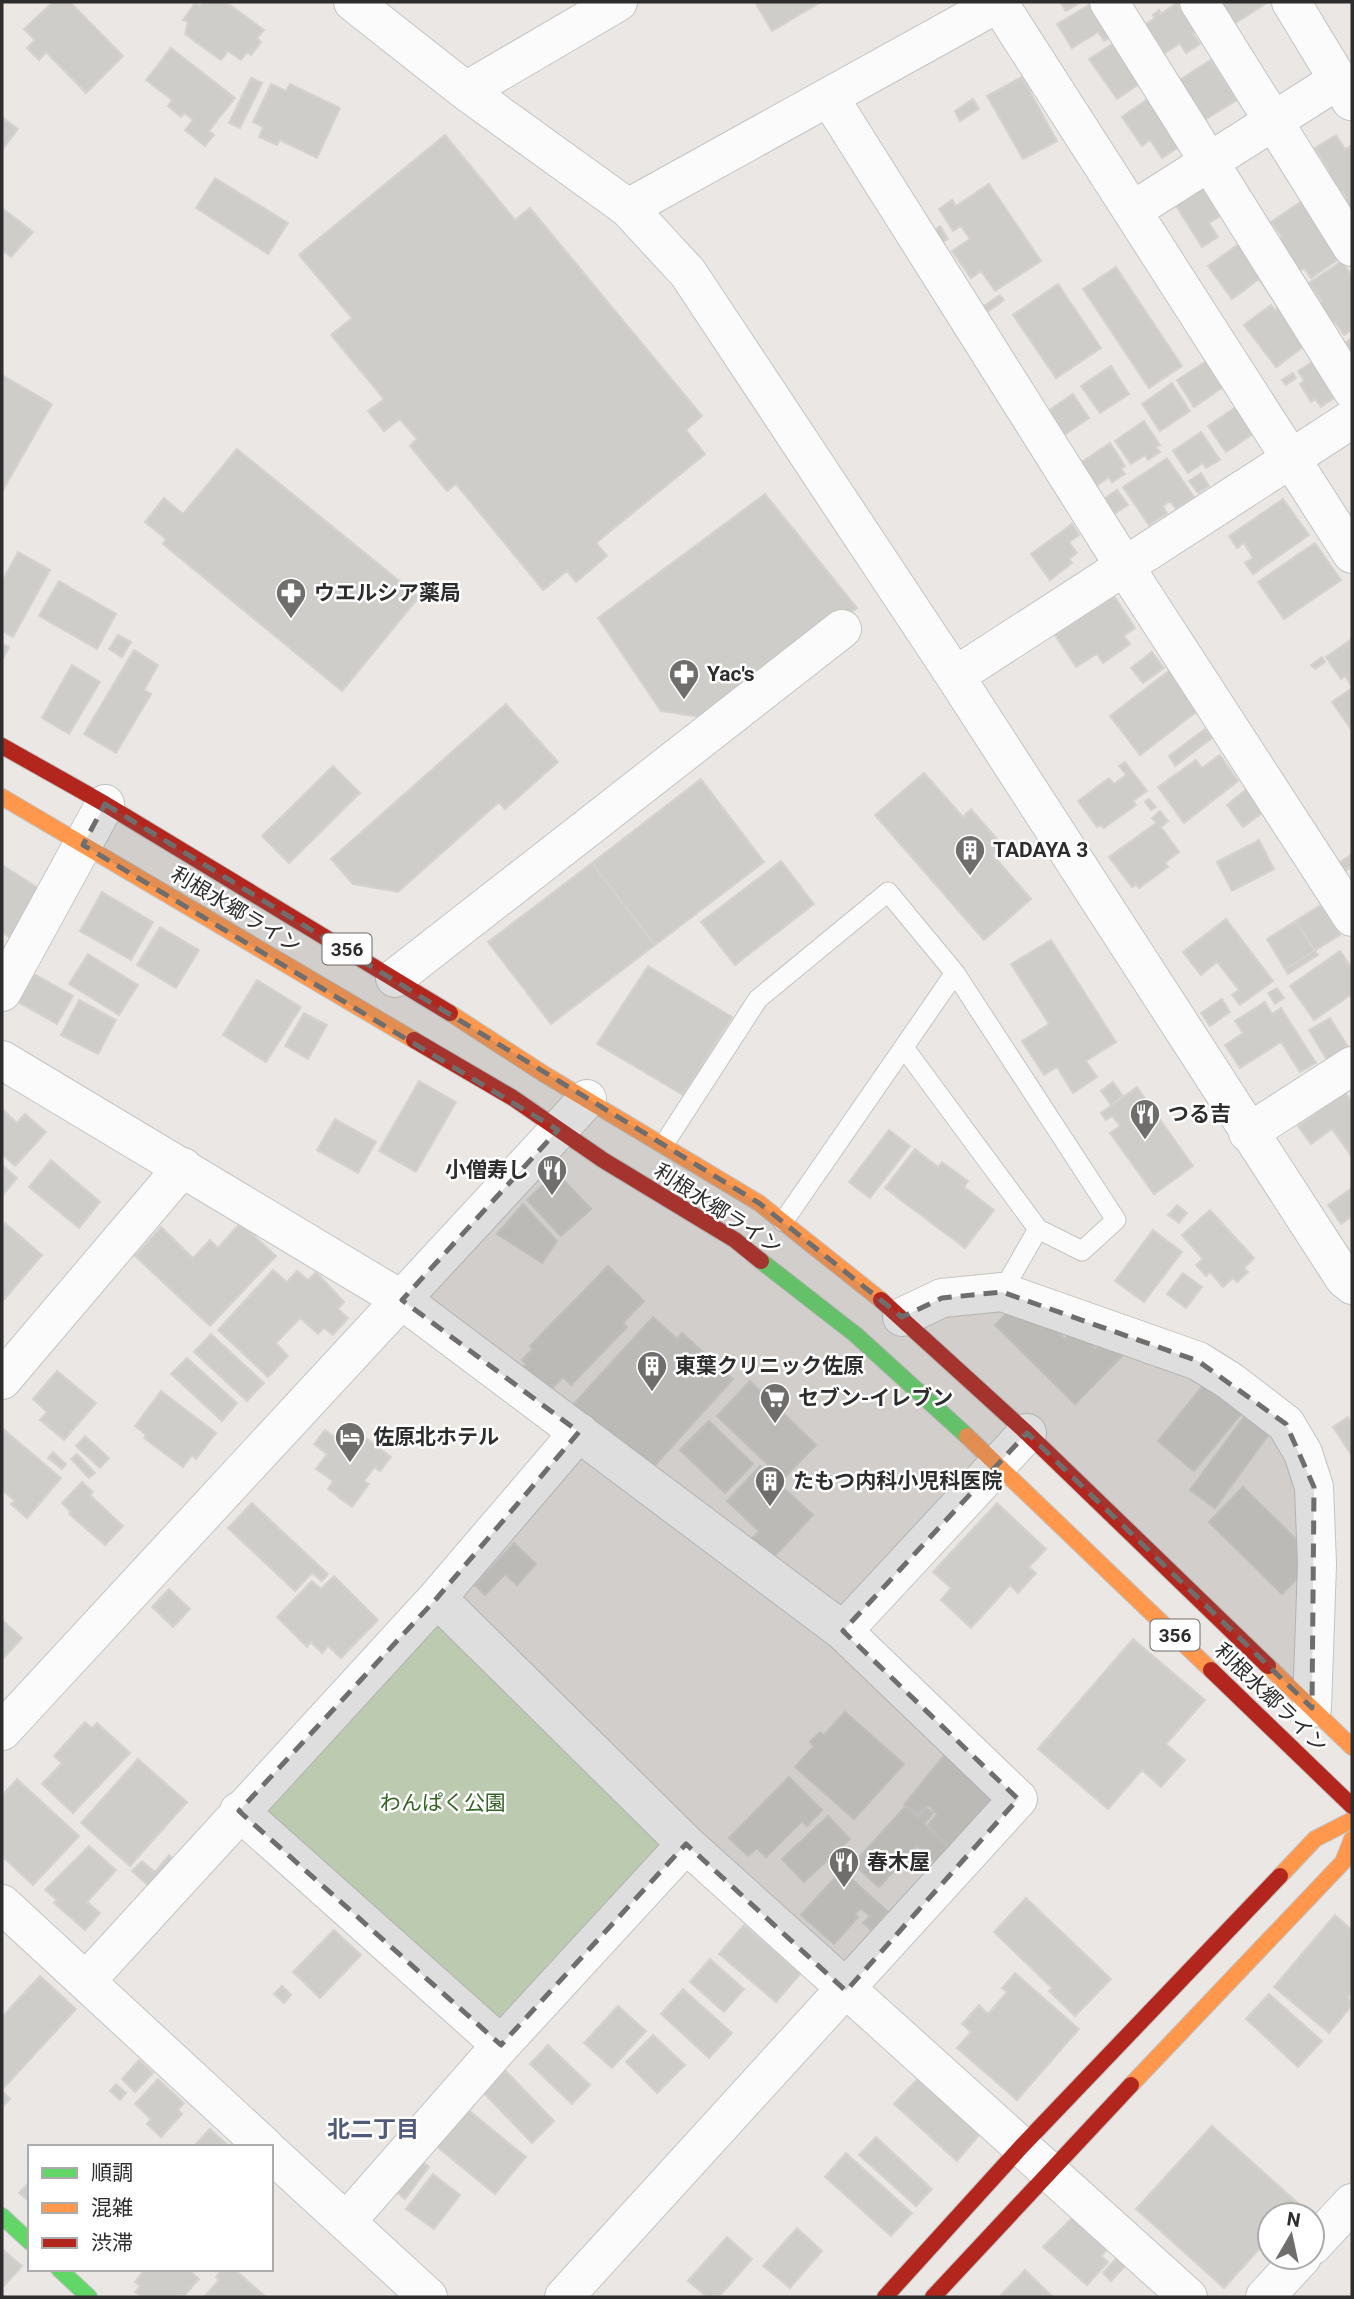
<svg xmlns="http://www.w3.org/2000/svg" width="1354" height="2299" viewBox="0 0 1354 2299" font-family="Roboto,'Noto Sans JP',sans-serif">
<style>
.green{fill:#d0e2c0}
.building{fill:#cfcdca;stroke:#d5d2d0;stroke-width:2}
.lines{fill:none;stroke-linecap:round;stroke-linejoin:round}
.lane-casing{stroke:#c4c4c3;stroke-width:21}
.street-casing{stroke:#c4c4c3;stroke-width:40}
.fast-casing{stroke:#c4c4c3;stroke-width:18}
.slow-casing{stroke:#c4c4c3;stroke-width:18}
.jam-casing{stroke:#c4c4c3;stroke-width:18}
.lane{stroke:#fcfbfb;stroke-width:19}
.street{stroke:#fcfbfb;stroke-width:38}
.fast{stroke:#63d668;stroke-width:16}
.slow{stroke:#ff974d;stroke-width:16}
.jam{stroke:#b3261e;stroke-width:16}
.marked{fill:#6f6e6d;fill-opacity:0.2;stroke:#6f6e6d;stroke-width:5;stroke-dasharray:14 9;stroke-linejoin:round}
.labels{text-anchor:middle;stroke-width:5;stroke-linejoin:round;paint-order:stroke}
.shield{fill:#fff;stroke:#6c6c6c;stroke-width:2}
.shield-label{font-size:19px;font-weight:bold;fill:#2d2d2d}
.poi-label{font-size:21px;font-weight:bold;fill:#2d2d2d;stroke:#fff;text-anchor:start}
.street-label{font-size:21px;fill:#2d2d2d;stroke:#fff}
.park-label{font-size:21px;fill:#346423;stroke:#fff}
.neighbourhood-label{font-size:23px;font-weight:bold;fill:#515b79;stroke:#fff}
</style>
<rect width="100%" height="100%" fill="#eae7e4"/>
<!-- green -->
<path class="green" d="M437,1598L686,1844L501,2045L239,1811Z"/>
<!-- building -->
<path class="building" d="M53,2H70L123,56L86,93L46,52L39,60L27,48L35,40L24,29Z
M203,2H226L264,30L257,38L261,42L251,55L247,52L241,60L228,51L221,60L185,34L188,22L183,20L195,3L200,6Z
M755,2H821L772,31Z
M1060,2H1081L1066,11Z
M1094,2L1117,33L1104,41L1098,32L1072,48L1057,24Z
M1220,2H1268L1231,26Z
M1177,3L1196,32L1193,34L1200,44L1186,53L1180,43L1162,55L1143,26L1155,18L1153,15L1159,10L1161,14Z
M1120,39L1147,79L1117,99L1089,59Z
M171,48L235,98L209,131L214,135L205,146L185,130L193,120L184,113L181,117L168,106L172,100L146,80Z
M1211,60L1237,100L1203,121L1178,81Z
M1022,77L1057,141L1023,159L987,96Z
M251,78L262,83L240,128L229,123Z
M271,84L286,91L290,84L340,108L317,158L280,140L277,145L259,137L263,127L253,122Z
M1152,96L1185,143L1162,158L1150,140L1142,146L1122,117Z
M973,99L979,109L960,121L955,111Z
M2,117L18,129L2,150Z
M445,135L515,220L530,208L702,416L686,430L705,454L596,543L607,556L576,582L567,571L543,590L456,484L447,491L410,446L417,439L400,419L384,431L368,411L384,399L331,335L352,318L299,255Z
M1336,135L1345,149L1352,145V213L1337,203L1346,198L1343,192L1336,197L1322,176L1329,171L1315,148Z
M215,178L288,223L268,254L196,208Z
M1209,183L1227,212L1209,223L1218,237L1202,247L1175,204Z
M989,184L1041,261L995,291L981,271L971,278L952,251L970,239L961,226L953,231L939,209L952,200L956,206Z
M1305,199L1343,256L1311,278L1304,268L1300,271L1278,240L1282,237L1271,222Z
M2,208L33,232L11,257L2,250Z
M940,226L948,239L943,242L935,230Z
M1243,241L1272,298L1259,279L1232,299L1208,266Z
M1342,261L1352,276V330L1344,335L1335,322L1329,325L1316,306L1322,302L1309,283Z
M1116,267L1182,366L1149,388L1083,289Z
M1058,284L1101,348L1056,378L1013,315Z
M1000,295L1004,300L986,313L982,307Z
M1271,305L1275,310L1282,305L1310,342L1276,367L1244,325Z
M1352,338V361L1342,345Z
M1320,357L1343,392L1321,407L1315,399L1311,402L1300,384L1304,381L1298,371Z
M1208,360L1226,385L1194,407L1177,380Z
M1111,366L1129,394L1100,413L1081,386Z
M1293,373L1296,378L1286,385L1282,380Z
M2,375L52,404L2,492Z
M1172,383L1190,411L1160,431L1142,404Z
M1073,394L1089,418L1064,435L1048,411Z
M1236,407L1254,433L1226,452L1208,426Z
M1144,421L1160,445L1156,447L1160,452L1148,460L1145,455L1131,464L1115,441Z
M1201,432L1220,460L1206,468L1203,463L1188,473L1173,451Z
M1110,443L1125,466L1121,469L1125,474L1112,482L1109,477L1096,486L1080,463Z
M237,449L419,597L342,691L163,544L166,539L145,522L164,498L183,514Z
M1167,458L1194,497L1176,509L1170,501L1163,506L1167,513L1149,525L1123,487Z
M1201,473L1209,486L1198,493L1189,481Z
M1117,490L1128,505L1114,514L1104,499Z
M765,494L857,608L701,717L661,711L598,618Z
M1283,499L1309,535L1253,574L1245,563L1253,558L1244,543L1237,548L1229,536Z
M1072,524L1079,535L1069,542L1077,553L1069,559L1072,563L1050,580L1031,554Z
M1315,543L1341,580L1284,619L1258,582Z
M18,552L50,570L13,637L2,631V581Z
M59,581L116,614L97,649L39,616Z
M1114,596L1135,628L1124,636L1130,644L1103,663L1097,654L1076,667L1055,635Z
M118,635L131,642L122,657L109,649Z
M1352,639V682L1350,684L1345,676L1341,679L1326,657Z
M2,644L9,647L2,661Z
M134,650L158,665L144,690L151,694L116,753L84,734Z
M1152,652L1164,668L1143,683L1131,668Z
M1322,657L1325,662L1315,669L1311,665Z
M72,665L100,682L69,734L42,718Z
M1170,670L1200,709L1140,755L1110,716Z
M1352,688V727L1350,728L1332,702Z
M506,704L558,762L505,809L499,802L398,892L353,884L331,859Z
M1205,729L1212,738L1175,766L1169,756Z
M1220,755L1238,781L1184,823L1158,787L1196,760L1202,768Z
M1125,762L1147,791L1133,801L1136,805L1104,828L1101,825L1097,827L1078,801L1109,778L1114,784L1126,775L1119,766Z
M333,766L360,793L289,863L262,836Z
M924,773L963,817L971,809L1003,846L993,855L1031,899L984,940L875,815Z
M701,779L764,862L655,945L592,863Z
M1248,788L1265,811L1243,827L1227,805Z
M1149,799L1156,807L1151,810L1145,802Z
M1160,811L1168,821L1161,827L1179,852L1165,863L1168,867L1139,888L1136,884L1132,887L1109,857L1156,823L1152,818Z
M1259,840L1274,869L1232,891L1217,862Z
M1352,854V867L1345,871L1339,863Z
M781,861L814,904L735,965L701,922Z
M592,863L655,945L551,1024L488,942Z
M2,865L43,891L12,939L2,932Z
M102,892L153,922L131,960L80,931Z
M1321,905L1340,935L1285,969L1267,939Z
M1226,919L1273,981L1240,1005L1232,995L1239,990L1217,962L1201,975L1183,952Z
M1296,921L1318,955L1288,974L1267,939Z
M160,927L199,950L176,988L137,965Z
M1051,940L1116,1042L1086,1061L1097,1077L1073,1093L1057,1067L1044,1075L1022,1041L1049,1024L1011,964Z
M1340,951L1352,968V994L1314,1020L1290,986Z
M88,954L138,985L119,1015L69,984Z
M648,966L732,1017L683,1095L597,1044Z
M34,974L73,996L57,1024L18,1002Z
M257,980L301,1007L266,1062L223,1035Z
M1277,988L1284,998L1275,1004L1268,993Z
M1222,999L1230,1012L1210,1026L1201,1013Z
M79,1000L116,1020L98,1054L61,1035Z
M1265,1002L1272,1014L1281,1008L1316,1063L1300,1072L1281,1042L1240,1068L1225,1045L1243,1033L1235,1021Z
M304,1013L327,1025L308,1059L285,1046Z
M1330,1018L1348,1047L1327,1060L1309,1030Z
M419,1081L456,1102L416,1172L379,1151Z
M1113,1082L1123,1096L1111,1105L1101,1091Z
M1137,1087L1193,1166L1154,1194L1110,1133L1120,1126L1112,1116L1106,1120L1101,1113Z
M1345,1092L1352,1102V1157L1332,1129L1311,1144L1298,1126Z
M2,1109L17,1123L25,1114L46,1132L15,1166L2,1154Z
M335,1119L376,1142L358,1173L317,1150Z
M889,1130L910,1146L870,1198L849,1182Z
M915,1149L938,1167L942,1162L968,1181L964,1187L994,1210L965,1248L885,1188Z
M51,1160L100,1202L79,1228L29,1187Z
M2,1165L17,1178L2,1196Z
M556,1172L591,1209L561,1236L527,1200Z
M1352,1188V1216L1341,1224L1328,1205Z
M523,1204L557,1241L542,1263L497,1234Z
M1177,1205L1187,1213L1179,1223L1168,1215Z
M1210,1210L1254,1258L1244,1268L1248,1272L1237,1282L1233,1278L1223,1287L1210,1272L1206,1276L1196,1265L1203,1259L1182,1235Z
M5,1223L42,1255L2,1302V1226Z
M240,1223L276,1256L210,1326L135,1256L161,1227L193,1258L210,1240L218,1248Z
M1153,1230L1182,1252L1144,1302L1115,1281Z
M608,1266L644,1301L623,1323L627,1327L571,1385L563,1377L546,1395L520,1370L526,1364L522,1360L533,1349L530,1346Z
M273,1270L287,1282L297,1271L308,1280L316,1272L344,1302L338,1309L348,1318L333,1335L324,1328L318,1334L300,1318L276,1343L288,1356L268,1377L218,1330Z
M1183,1273L1202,1287L1186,1308L1167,1294Z
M1018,1302L1040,1315L1065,1339L1075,1328L1096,1349L1105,1339L1122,1356L1075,1404L995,1325Z
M653,1317L677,1339L682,1333L733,1379L646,1475L571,1407Z
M211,1334L264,1383L247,1401L194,1352Z
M187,1358L237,1403L222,1421L171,1374Z
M57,1371L96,1403L64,1440L40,1420L47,1412L33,1399Z
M1209,1378L1246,1408L1194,1471L1158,1441Z
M750,1381L816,1445L783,1479L717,1416Z
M161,1391L216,1433L196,1459L192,1455L183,1467L144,1438L146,1435L135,1426Z
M1244,1417L1269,1434L1215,1508L1190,1490Z
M1348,1417L1352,1423V1456L1333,1427Z
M709,1421L753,1464L725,1493L680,1450Z
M350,1426L391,1457L380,1471L375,1467L364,1481L369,1484L352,1507L328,1489L333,1481L316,1469L327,1454L314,1444L325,1430L339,1440Z
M2,1428L61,1478L27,1518L11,1504L15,1501L2,1490Z
M85,1436L109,1458L100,1468L76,1446Z
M53,1452L66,1464L62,1469L48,1458Z
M77,1454L95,1473L89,1478L71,1459Z
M760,1466L813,1515L769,1562L748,1543L759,1531L727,1501Z
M82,1482L93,1492L90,1495L123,1526L105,1545L69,1514L71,1512L62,1503Z
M1243,1487L1311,1554L1299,1577L1282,1594L1209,1522Z
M252,1503L328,1574L322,1581L312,1573L295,1591L228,1528Z
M997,1503L1046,1549L1029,1567L1036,1573L1018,1593L1010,1585L971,1628L941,1600L951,1588L933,1572Z
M514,1543L536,1564L517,1585L505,1574L485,1595L475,1585Z
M334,1576L378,1620L341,1658L328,1646L322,1653L311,1642L307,1647L277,1617L312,1581L321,1589Z
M169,1589L190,1609L173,1627L152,1607Z
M2,1620L22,1638L2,1660Z
M1133,1639L1205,1700L1166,1744L1185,1760L1161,1787L1142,1770L1108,1809L1038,1749Z
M845,1712L904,1764L854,1819L795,1767L814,1746L810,1742L820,1732L824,1735Z
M85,1722L92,1728L97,1723L130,1753L73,1813L42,1784L62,1763L54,1756Z
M946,1753L993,1801L950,1848L928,1825L937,1814L929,1805L918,1814L904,1805Z
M138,1759L187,1802L130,1866L81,1823Z
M789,1777L822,1810L807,1826L802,1821L766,1857L757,1848L748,1856L729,1838Z
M17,1779L79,1836L33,1885L2,1856V1796Z
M906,1806L918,1817L927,1808L933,1813L924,1824L950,1847L935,1863L917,1846L879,1887L853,1864Z
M828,1816L850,1839L804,1882L782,1859Z
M89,1846L116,1870L87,1902L100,1913L85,1930L54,1903L57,1900L45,1890Z
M169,1855L174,1860L150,1887L132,1871L142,1861L155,1872Z
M842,1870L888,1912L871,1930L863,1923L870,1916L861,1908L855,1914L858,1917L834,1944L801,1915Z
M1026,1898L1111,1979L1075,2016L1049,1991L1052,1988L994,1932Z
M1335,1915L1352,1930V1992L1348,1997L1352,2005L1329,2033L1274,1987Z
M744,1925L801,1973L776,2002L719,1954Z
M334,1930L361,1955L320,1998L293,1972Z
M710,1959L744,1989L724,2012L690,1982Z
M1015,1973L1079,2029L1017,2100L957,2048L971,2032L962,2024L979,2005L988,2014L1007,1992L1002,1988Z
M40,1976L76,2009L2,2090V2017Z
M282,1986L291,1995L284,2003L274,1994Z
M683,1989L732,2033L709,2058L661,2014Z
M1269,1994L1322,2041L1298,2067L1246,2019Z
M618,2006L646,2031L612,2068L584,2043Z
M653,2035L685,2065L657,2093L626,2062Z
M548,2045L590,2085L572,2104L530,2064Z
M139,2060L153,2073L135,2092L122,2079Z
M500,2065L554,2121L532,2143L478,2087Z
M924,2072L986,2127L957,2161L894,2104Z
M158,2079L184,2103L178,2110L182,2114L161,2137L147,2124L151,2119L135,2104Z
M116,2084L126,2093L120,2100L110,2091Z
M2,2091L10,2099L2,2107Z
M466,2108L526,2157L495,2194L435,2145Z
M1212,2126L1300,2205L1290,2215H1270V2237L1224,2288L1136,2209Z
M210,2129L230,2147H193Z
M876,2137L932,2189L916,2206L859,2155Z
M846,2153L912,2213L891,2236L825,2177Z
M413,2154L429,2167L405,2199L388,2185Z
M433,2174L460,2195L434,2229L406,2209Z
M30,2181V2202L19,2193Z
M1077,2213L1112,2244L1101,2256L1108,2262L1087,2285L1043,2247Z
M797,2228L822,2251L790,2288L763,2266Z
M727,2237L752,2259L719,2297H707L688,2281Z
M2,2249L22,2266L2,2288Z
M1122,2252L1131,2260L1111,2281L1103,2273Z
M145,2269H188L199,2279L183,2297H142L135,2292L140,2286L135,2282Z
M222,2269H234L266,2297H204L219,2280L216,2277Z
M1025,2270L1053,2297H999Z"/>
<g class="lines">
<!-- lane casing -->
<g class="lane-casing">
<path id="lane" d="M905,1049L1038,1229
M664,1144L758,999L888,892L955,973L1116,1220L1082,1251L1038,1229L1002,1292
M783,1222L955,973"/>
</g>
<!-- street casing -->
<g class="street-casing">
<path id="street" d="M353,2L466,91L628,208L688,273L955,676L1344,1278L1352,1285
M998,2L1352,554
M1109,2L1352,390
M1199,2L1352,247
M1291,2L1351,101
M466,91L618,2
M829,97L1125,567L1352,917
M628,208L1000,2
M1132,211L1338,80
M955,676L1352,419
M395,978L842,629
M2,992L105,804
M2,1060L402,1300L843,1631L1018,1799L564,2297
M1248,1133L1352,1066
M902,1317L942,1298L1002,1292L1198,1361L1230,1381L1286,1424L1303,1453L1314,1487L1317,1564L1312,1708
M2,1380L183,1167
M437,1598L686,1844L1188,2297
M843,1631L1027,1433
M2,1731L587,1099
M239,1811L501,2045
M2,1904L265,2147
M86,1981L437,1598L579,1432
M271,2153L428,2297
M346,2222L501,2045L686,1844
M1312,2246L1352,2203
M1265,2297L1302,2257"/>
</g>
<!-- fast casing -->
<g class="fast-casing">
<path id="fast" d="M761,1261L856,1335L967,1436
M2,2216L30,2242
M59,2269L89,2297"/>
</g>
<!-- slow casing -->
<g class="slow-casing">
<path id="slow" d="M2,797L414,1040
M450,1013L544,1074L759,1203L881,1300
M967,1436L1211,1670
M1268,1666L1352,1747
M1280,1876L1315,1839L1352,1820
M1131,2085L1343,1862L1352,1839"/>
</g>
<!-- jam casing -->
<g class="jam-casing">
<path id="jam" d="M2,746L105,804L450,1013
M414,1040L513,1098L603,1160L735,1240L761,1261
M881,1300L1027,1433L1268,1666
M1211,1670L1352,1806
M885,2297L1021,2147L1280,1876
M933,2297L1131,2085"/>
</g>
<!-- lane -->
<use href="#lane" class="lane"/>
<!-- street -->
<use href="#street" class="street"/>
<!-- fast -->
<use href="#fast" class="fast"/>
<!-- slow -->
<use href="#slow" class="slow"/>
<!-- jam -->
<use href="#jam" class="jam"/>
</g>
<!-- marked area -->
<path class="marked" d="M105,804L759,1203L902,1317L942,1298L1002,1292L1198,1361L1286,1424L1314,1487L1312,1708L1027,1433L843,1631L1018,1799L846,1991L686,1844L501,2045L239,1811L437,1598L579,1432L402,1300L558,1130L83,845Z"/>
<!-- icons -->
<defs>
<g id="pharmacy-pin" transform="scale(1.575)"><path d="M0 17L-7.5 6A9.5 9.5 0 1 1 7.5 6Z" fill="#6f6e6d" stroke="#fff"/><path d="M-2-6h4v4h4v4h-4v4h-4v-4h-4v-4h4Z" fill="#fff"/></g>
<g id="building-pin" transform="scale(1.575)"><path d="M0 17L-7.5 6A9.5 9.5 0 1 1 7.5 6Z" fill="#6f6e6d" stroke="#fff"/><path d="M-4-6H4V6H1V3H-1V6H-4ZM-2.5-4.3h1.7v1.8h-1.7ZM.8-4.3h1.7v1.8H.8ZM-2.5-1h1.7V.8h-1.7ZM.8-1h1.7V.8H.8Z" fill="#fff"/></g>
<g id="restaurant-pin" transform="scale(1.575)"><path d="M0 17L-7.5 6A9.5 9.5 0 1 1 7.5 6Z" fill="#6f6e6d" stroke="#fff"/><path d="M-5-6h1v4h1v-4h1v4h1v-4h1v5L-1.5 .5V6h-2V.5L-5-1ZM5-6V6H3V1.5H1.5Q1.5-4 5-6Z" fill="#fff"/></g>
<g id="supermarket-pin" transform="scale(1.575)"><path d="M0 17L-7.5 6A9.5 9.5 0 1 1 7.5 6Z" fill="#6f6e6d" stroke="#fff"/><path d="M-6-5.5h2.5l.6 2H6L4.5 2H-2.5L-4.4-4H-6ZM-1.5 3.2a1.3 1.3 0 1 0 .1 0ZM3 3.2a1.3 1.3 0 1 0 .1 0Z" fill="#fff"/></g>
<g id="hotel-pin" transform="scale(1.575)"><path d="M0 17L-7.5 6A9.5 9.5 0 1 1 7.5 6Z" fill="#6f6e6d" stroke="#fff"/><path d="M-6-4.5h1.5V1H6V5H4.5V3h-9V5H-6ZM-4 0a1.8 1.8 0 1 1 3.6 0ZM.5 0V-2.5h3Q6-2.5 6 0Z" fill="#fff"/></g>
</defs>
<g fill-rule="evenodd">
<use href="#pharmacy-pin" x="291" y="593"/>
<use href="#pharmacy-pin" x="684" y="674"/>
<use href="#building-pin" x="970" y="850"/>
<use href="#restaurant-pin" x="1145" y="1114"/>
<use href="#restaurant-pin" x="552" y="1170"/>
<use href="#building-pin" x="652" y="1366"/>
<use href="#supermarket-pin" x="775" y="1398"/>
<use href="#hotel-pin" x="350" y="1437"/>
<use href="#building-pin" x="770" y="1481"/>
<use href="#restaurant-pin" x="844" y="1862"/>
</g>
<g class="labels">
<!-- shield labels -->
<g class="shield">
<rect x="322.5" y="933.5" width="49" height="31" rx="5"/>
<rect x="1150.5" y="1619.5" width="49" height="31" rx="5"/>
</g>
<g class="shield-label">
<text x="347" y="956">356</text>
<text x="1175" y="1642">356</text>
</g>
<!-- poi labels -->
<g class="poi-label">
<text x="314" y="600">ウエルシア薬局</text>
<text x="707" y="681">Yac's</text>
<text x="993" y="857">TADAYA 3</text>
<text x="1168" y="1121">つる吉</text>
<text x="529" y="1177" text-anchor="end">小僧寿し</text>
<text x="675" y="1373">東葉クリニック佐原</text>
<text x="798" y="1405">セブン-イレブン</text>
<text x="373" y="1444">佐原北ホテル</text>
<text x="793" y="1488">たもつ内科小児科医院</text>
<text x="867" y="1869">春木屋</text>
</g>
<!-- street labels -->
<g class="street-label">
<text transform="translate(236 910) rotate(31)" y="7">利根水郷ライン</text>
<text transform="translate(718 1209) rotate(33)" y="7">利根水郷ライン</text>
<text transform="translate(1271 1698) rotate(44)" y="7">利根水郷ライン</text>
</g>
<!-- park labels -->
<g class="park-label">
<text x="443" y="1810">わんぱく公園</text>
</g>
<!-- neighbourhood labels -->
<g class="neighbourhood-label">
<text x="373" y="2137">北二丁目</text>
</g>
</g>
<!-- border -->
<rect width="1354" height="2299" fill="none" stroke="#2d2d2d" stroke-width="7"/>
<!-- legend -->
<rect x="28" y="2145" width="245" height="126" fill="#ffffff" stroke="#ababab" stroke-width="2"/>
<rect x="42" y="2168" width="35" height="10" fill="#63d668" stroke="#ababab" stroke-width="2"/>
<text x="91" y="2180" font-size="21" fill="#2d2d2d">順調</text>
<rect x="42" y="2203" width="35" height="10" fill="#ff974d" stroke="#ababab" stroke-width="2"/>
<text x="91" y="2215" font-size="21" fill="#2d2d2d">混雑</text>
<rect x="42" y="2238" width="35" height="10" fill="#b3261e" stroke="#ababab" stroke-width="2"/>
<text x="91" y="2250" font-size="21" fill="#2d2d2d">渋滞</text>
<!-- north arrow -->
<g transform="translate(1291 2236) rotate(9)"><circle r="33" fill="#ffffff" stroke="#ababab" stroke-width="2"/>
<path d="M0-5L12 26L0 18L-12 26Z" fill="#6f6e6d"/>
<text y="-10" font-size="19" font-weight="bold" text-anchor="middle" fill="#2d2d2d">N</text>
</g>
</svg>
